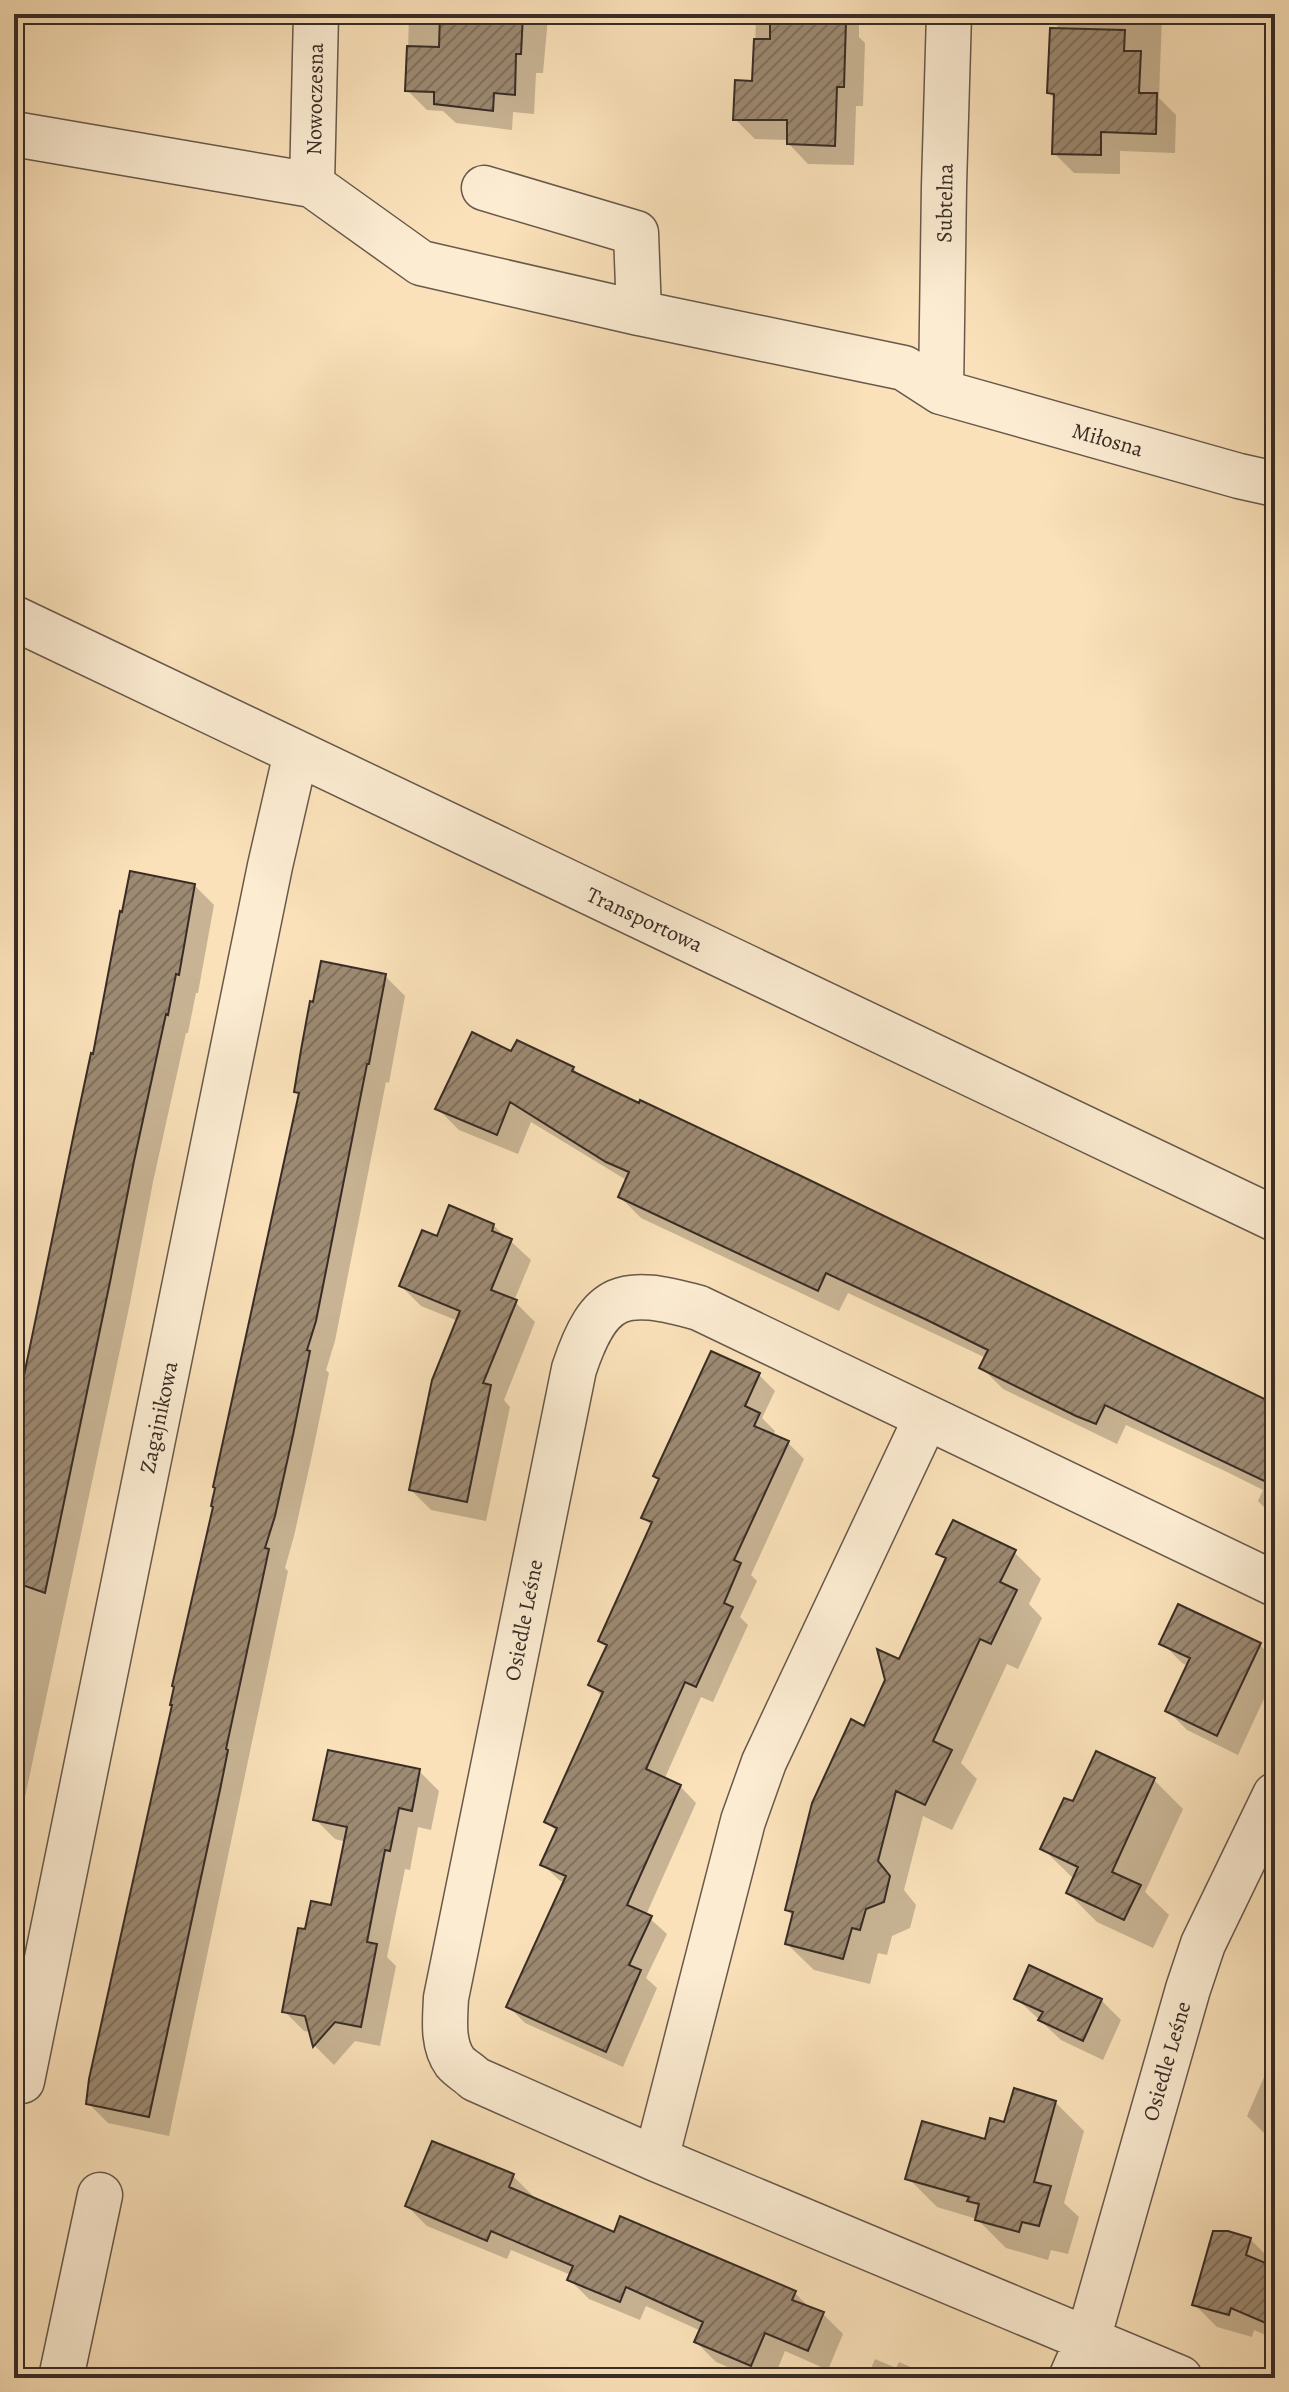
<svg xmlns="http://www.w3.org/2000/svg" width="1289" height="2392" viewBox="0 0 1289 2392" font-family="Alegreya,serif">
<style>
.shadow{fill:#0003}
.building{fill:url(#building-hatch);stroke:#382c26;stroke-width:2}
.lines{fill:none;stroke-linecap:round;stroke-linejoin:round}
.minor-casing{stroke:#68594b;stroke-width:47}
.minor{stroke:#fcecd2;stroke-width:44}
.labels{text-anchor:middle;stroke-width:6;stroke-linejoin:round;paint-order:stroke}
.street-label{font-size:22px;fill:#382c26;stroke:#fcecd2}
</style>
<defs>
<pattern id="building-hatch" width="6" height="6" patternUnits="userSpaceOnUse" patternTransform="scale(2)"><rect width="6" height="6" fill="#9d8a72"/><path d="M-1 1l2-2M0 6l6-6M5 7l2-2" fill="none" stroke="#81715d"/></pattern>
</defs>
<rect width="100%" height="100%" fill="#fae1b9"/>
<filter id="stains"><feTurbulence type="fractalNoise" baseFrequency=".0025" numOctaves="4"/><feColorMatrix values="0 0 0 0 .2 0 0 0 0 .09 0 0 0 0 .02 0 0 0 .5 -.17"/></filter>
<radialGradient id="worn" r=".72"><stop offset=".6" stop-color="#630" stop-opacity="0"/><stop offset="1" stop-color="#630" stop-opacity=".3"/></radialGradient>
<!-- shadow -->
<path class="shadow" d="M184,14H234V23L191,22Z
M409,14H546L548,17L543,73H536L534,114L513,112L512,130L456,123L443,111L427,110L407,90Z
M756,14H859V37L865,43L863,106H856L854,165L808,164L789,144V140L755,139L735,119L754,83Z
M1059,14H1162L1159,98L1176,115L1175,153L1120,151V174L1074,173L1054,153L1056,100L1049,93Z
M194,885L214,905L198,993H196L188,1033H186L153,1182L130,1303L14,1849V1429Z
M385,976L405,996L389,1083L386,1082L335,1341L326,1370L329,1373L312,1455L294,1536L285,1568L288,1571L169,2136L108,2123L88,2103L174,1706L301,1096L296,1091Z
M512,1053L573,1068L582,1078L1275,1405V1518L1258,1501L1263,1490L1227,1472L1126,1425L1117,1444L1003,1389L982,1368L986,1358L950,1341L848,1293L839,1311L641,1218L620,1197L628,1181L531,1122L518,1154L459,1130L438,1109Z
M493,1225L531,1260L514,1301L535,1322L504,1400L510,1407L486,1521L431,1510L411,1490L458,1321L421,1306L401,1286L438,1238Z
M759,1375L775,1391L762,1418L775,1431L773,1436L788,1443L804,1459L751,1575L757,1581L740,1617L748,1625L713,1702L701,1697L664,1780L680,1786L696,1803L646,1915L667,1934L646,1978L657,1988L623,2067L525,2023L508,2006L565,1883L559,1880L542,1864L557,1832L546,1821L603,1697L591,1685L608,1648L601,1640L652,1526L643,1517L660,1480L655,1476Z
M1014,1552L1041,1579L1029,1604L1042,1618L1018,1669L1007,1664L961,1763L977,1779L952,1830L923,1816L904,1890L916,1905L910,1928L892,1936L887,1955L878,1953L870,1984L814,1970L787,1944L794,1917L787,1910L865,1728L900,1662L947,1561L939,1553Z
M1179,1606L1260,1645L1275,1660V1675L1238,1755L1187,1730L1167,1710L1188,1666L1182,1663L1162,1643Z
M1097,1754L1154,1780L1183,1809L1145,1892L1169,1915L1153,1948L1097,1922L1068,1893L1074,1879L1043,1849L1074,1804Z
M419,1771L439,1791L431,1830L418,1827L410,1870L405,1869L387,1957L396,1966L380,2046L355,2041L334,2065L315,2046L311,2032L304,2031L284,2011L307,1932L333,1908L346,1842L335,1839L315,1819Z
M1016,1998L1101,2000L1121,2020L1103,2060L1061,2040Z
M1273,2057L1275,2058V2140L1267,2136L1247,2116Z
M1055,2102L1084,2131L1064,2203L1079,2217L1068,2254L1051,2250L1048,2260L1006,2248L977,2219L937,2207L908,2178L986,2141L1006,2124Z
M433,2144L513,2176L533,2196L532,2199L615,2234L795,2293L812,2310L823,2314L843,2334L828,2370L785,2351L774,2378H754L716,2362L696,2342L701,2331L646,2306L640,2320L589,2299L569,2279L571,2275L511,2250L507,2259L427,2226L407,2206Z
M14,2146L23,2155L14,2199Z
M1250,2239L1273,2262L1271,2268L1275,2270V2339L1254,2330L1252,2337L1217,2327L1194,2304Z
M875,2359L896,2368L899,2362L936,2378H867Z"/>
<!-- building -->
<path class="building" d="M440,14H523L521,54H516L515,95L494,93L493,111L434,104V92L405,91L407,46L439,47Z
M770,19L846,21L844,87H837L835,146L787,144V120H733L735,80L752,81L754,39H770Z
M1050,28L1125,30L1124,51H1141L1139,93H1157L1156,134L1101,132V155L1052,154L1054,94L1047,93Z
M130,871L195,884L179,975L176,974L168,1015L166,1014L134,1161L110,1282L45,1593L14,1582V1424L74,1133L91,1053L93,1054L120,911L122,912Z
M321,961L386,974L369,1064H367L316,1321L307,1350L310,1351L293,1435L275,1516L265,1548L269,1549L226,1749L228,1750L220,1790L149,2117L86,2104L89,2079L172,1705H170L174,1687L172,1686L213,1507L211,1506L215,1488L213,1487L299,1093L294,1092L301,1050L310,1001L313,1002Z
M472,1032L511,1051L517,1040L574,1067L572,1071L639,1103L640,1100L799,1175L1275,1404V1486L1105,1405L1096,1424L1076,1416L979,1368L988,1350L927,1320L826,1273L818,1291L618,1197L629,1172L606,1162L510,1102L497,1135L435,1109Z
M449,1205L494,1224L492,1231L512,1239L491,1290L517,1300L483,1383L491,1385L467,1502L409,1490L432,1380L460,1311L399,1286L422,1230L437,1236Z
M711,1351L760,1373L745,1406L760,1413L754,1426L789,1441L734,1560L741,1563L724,1603L733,1607L696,1687L685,1682L646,1769L681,1785L627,1905L652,1916L629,1965L641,1970L606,2052L506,2007L566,1876L540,1865L557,1828L544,1822L603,1692L588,1685L607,1645L598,1641L652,1522L641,1518L659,1479L653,1476Z
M953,1520L1016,1550L1000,1582L1017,1590L991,1644L980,1639L933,1741L952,1750L925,1805L896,1791L878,1861L890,1876L884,1902L866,1909L860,1930L852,1928L843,1959L785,1944L793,1912L785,1910L812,1803L851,1719L864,1726L885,1680L877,1649L899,1659L946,1558L936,1554Z
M1178,1604L1261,1643L1217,1736L1165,1711L1190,1658L1159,1644Z
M328,1750L420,1769L412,1811L399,1808L390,1851L385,1850L367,1942L377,1944L361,2027L335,2022L313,2047L305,2016L282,2012L298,1928L305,1929L311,1901L331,1905L347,1827L313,1820Z
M1096,1751L1155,1778L1112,1872L1141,1885L1124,1920L1066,1893L1078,1867L1040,1849L1064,1798L1073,1801Z
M1029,1965L1102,1999L1083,2041L1038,2020L1043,2012L1014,1999Z
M1014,2088L1056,2101L1034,2182L1051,2186L1039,2226L1022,2222L1019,2232L975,2220L979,2204L967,2201L969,2197L905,2179L922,2121L985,2139L990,2118L1004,2122Z
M432,2141L514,2174L509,2187L614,2232L620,2216L796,2291L792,2300L824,2312L808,2351L765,2333L751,2366L694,2342L703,2322L626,2287L620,2302L567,2280L573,2266L491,2231L487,2241L405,2206Z
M1213,2231H1228L1251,2238L1246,2255L1275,2267V2327L1231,2308L1229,2315L1192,2305Z"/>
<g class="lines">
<!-- minor casing -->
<g class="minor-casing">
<path id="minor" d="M14,134L312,185L421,263L639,313
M312,185L316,14
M484,188L636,233L639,313L904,368L941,392L1239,476L1275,484
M941,392L944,186L949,14
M14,618L1275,1219
M22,2081L270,866L296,753
M656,2159L743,1821L764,1762L926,1418
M61,2378L100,2195
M1071,2378L1088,2339L1188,1989L1203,1944L1275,1795
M1180,2378L656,2159L475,2079C469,2073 460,2068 455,2062C442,2044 445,2019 446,1998L574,1369C600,1291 623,1287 699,1308L1275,1584"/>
</g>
<!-- minor -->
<use href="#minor" class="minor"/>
</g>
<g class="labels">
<!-- street labels -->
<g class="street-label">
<text transform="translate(314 99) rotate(-89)" y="8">Nowoczesna</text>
<text transform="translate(944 203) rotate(-89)" y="8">Subtelna</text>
<text transform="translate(1108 439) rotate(16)" y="8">Miłosna</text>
<text transform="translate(645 919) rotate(25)" y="8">Transportowa</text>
<text transform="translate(158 1417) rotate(-78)" y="8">Zagajnikowa</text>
<text transform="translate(523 1620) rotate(-79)" y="8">Osiedle Leśne</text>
<text transform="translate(1166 2061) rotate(-74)" y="8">Osiedle Leśne</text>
</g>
</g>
<!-- margin -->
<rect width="1289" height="2392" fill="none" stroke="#fae1b9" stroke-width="48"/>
<rect x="16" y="16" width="1257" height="2360" fill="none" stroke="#382c26" stroke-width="4"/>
<rect x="24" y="24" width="1241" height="2344" fill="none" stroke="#382c26" stroke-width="2"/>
<rect width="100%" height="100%" filter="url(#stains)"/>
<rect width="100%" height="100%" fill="url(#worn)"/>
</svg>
